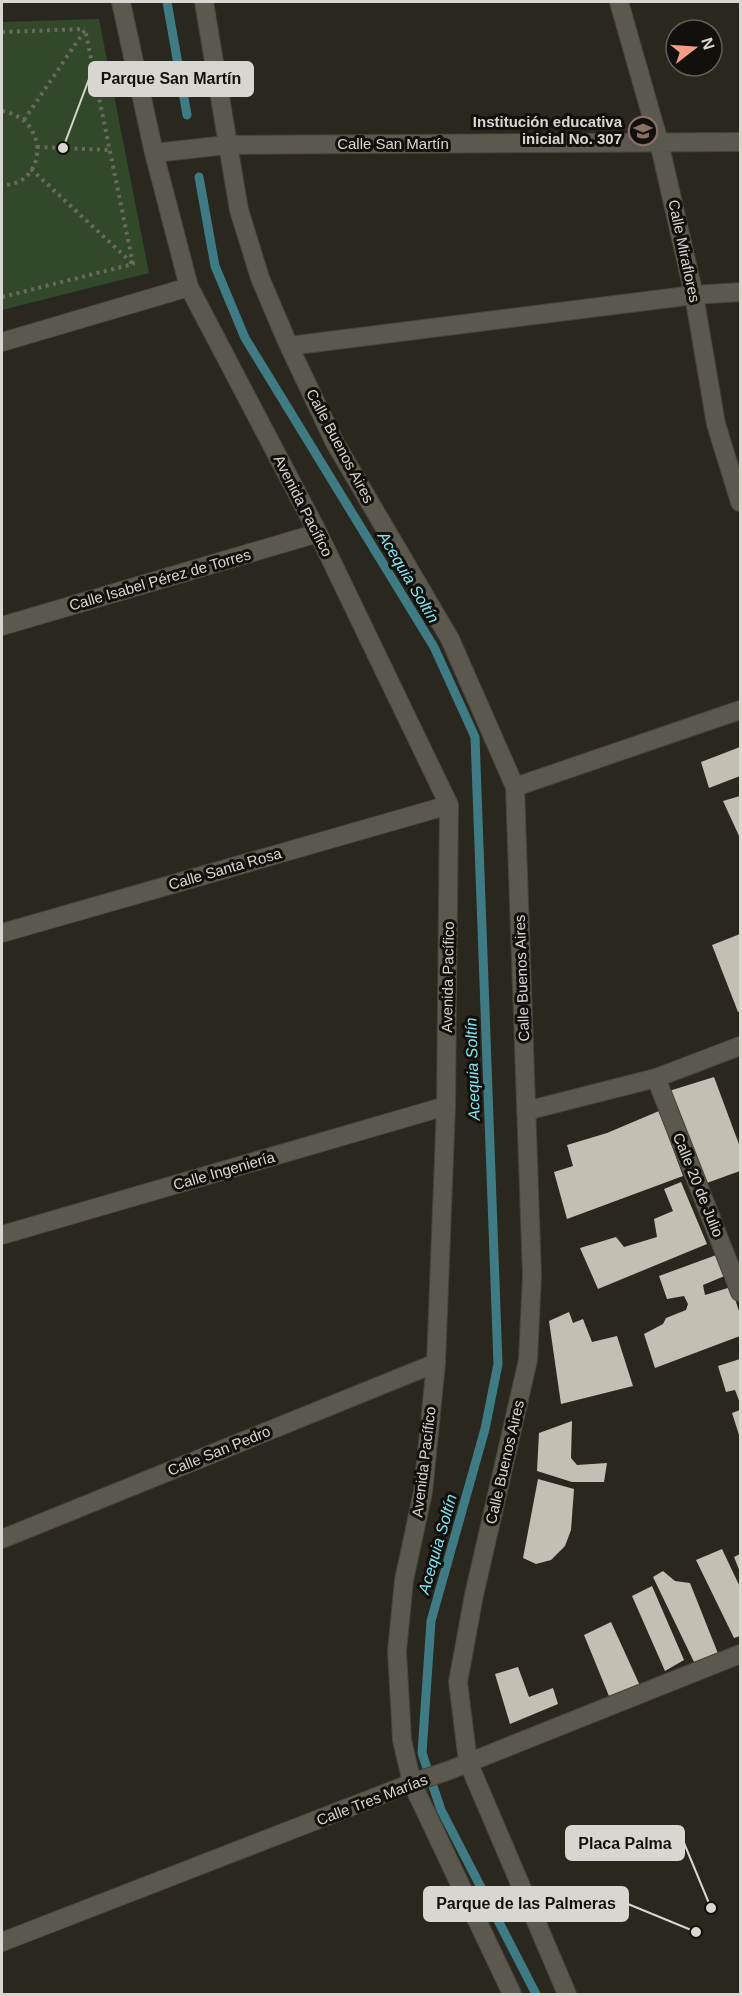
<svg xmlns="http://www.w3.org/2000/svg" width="742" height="1996" viewBox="0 0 742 1996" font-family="Helvetica,sans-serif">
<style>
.green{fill:#324929}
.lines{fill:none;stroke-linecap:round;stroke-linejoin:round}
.stream{stroke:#3f7b85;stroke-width:9}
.building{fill:#c3bfb3}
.minor-casing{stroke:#46433b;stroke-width:20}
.path{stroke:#6b6861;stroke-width:4;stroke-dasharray:3 4.5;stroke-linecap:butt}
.minor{stroke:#5b584d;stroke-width:18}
.labels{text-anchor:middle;stroke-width:6;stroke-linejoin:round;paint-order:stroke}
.poi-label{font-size:15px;font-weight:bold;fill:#d8d6d0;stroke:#11100c;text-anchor:end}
.street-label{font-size:15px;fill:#d8d6d0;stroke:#11100c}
.water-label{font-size:16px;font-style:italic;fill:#83e5f4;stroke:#11100c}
.leader{fill:none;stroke:#d8d6d0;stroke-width:2}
.callout-dot{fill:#d8d6d0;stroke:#11100c;stroke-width:2}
.callout{fill:#d8d6d0;stroke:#d8d6d0;stroke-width:2}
.callout-label{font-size:16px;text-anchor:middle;font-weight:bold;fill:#111}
</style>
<rect width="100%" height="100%" fill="#2a271e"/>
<!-- green -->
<path class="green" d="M99,19L149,273L2,310V22Z"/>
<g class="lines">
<!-- stream -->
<path class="stream" d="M167,2L187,115
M199,177L215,266L245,338L434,647L475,737L498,1364L485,1429L431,1621L422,1753L441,1810L536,1994"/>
</g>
<!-- building -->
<path class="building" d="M740,747V776L709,788L701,762Z
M740,796V838L723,801Z
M740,934V1011L738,1012L712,945Z
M714,1077L740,1147V1171L704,1184L669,1091Z
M659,1111L683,1176L567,1219L554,1172L573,1166L567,1145L607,1133Z
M681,1182L707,1244L598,1289L580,1248L616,1237L624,1247L657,1237L654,1219L673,1211L664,1189Z
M719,1254L727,1275L703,1285L705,1295L731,1287L740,1314V1336L655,1368L644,1334L663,1324L666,1318L686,1310L688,1304L684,1296L667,1299L659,1276Z
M569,1312L573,1323L583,1319L592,1342L617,1336L633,1386L561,1404L549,1321Z
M740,1359V1403L735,1390L726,1392L718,1366Z
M740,1410V1438L732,1413Z
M572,1421L571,1458L577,1465L607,1463L604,1482H572L537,1471L539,1433Z
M538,1479L574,1489L571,1530L565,1546L551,1560L536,1564L523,1558Z
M722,1549L740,1587V1636L734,1638L696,1560Z
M740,1554V1572L734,1557Z
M663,1571L675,1581L690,1583L719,1656L694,1662L653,1577Z
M652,1586L684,1660L665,1671L632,1596Z
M611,1622L641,1688L611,1701L584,1635Z
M518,1667L529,1697L553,1688L558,1704L510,1724L495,1674Z"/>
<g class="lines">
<!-- minor casing -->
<g class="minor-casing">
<path id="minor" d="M121,2L154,153L189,287L318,533L449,805L446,1106L436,1363L423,1492L404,1580L397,1651L402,1740L412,1783L512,1994
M204,2L239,210L260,278L289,346L335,443L450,639L515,787L532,1276L528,1360L474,1595L458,1682L468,1762L567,1994
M619,2L659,142L694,295L716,424L740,502
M154,153L227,145L740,142
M2,342L189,287
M289,346L694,295L740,292
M2,626L318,533
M515,787L740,710
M2,933L449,805
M656,1078L740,1292
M526,1111L656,1078L740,1046
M2,1235L446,1106
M2,1539L436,1363
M2,1942L412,1783L450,1770L740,1654"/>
</g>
<!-- path -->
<path class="path" d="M2,32L85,29
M2,111C52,120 46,186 2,185
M24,120L85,30
M37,147L110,150
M31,169L132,263
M2,297L133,264L85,29"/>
<!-- minor -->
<use href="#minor" class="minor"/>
</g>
<!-- icons -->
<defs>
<g id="school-ring" transform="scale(1.5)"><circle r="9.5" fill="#11100c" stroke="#8d6e63" stroke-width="1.5"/><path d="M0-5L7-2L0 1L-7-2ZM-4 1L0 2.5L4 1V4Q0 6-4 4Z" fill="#8d6e63"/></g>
</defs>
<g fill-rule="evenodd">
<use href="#school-ring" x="643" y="131"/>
</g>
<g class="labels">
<!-- poi labels -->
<g class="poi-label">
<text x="622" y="127">Institución educativa<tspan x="622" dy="17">inicial No. 307</tspan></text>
</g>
<!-- street labels -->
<g class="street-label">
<text x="393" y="149">Calle San Martín</text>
<text transform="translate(684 251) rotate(78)" y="5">Calle Miraflores</text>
<text transform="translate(340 446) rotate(62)" y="5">Calle Buenos Aires</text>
<text transform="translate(303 506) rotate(63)" y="5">Avenida Pacífico</text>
<text transform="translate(160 580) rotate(-16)" y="5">Calle Isabel Pérez de Torres</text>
<text transform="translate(225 869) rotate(-16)" y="5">Calle Santa Rosa</text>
<text transform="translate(448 977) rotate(-89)" y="5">Avenida Pacífico</text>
<text transform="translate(522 978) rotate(-92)" y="5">Calle Buenos Aires</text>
<text transform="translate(224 1171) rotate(-16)" y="5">Calle Ingeniería</text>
<text transform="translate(698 1185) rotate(68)" y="5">Calle 20 de Julio</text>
<text transform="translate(219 1451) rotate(-22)" y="5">Calle San Pedro</text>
<text transform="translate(424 1462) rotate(-83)" y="5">Avenida Pacífico</text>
<text transform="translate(505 1462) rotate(-77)" y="5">Calle Buenos Aires</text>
<text transform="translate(372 1800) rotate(-21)" y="5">Calle Tres Marías</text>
</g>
<!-- water labels -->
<g class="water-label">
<text transform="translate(409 577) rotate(59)" y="6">Acequia Soltín</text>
<text transform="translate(472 1069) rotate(-92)" y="6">Acequia Soltín</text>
<text transform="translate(437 1544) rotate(-74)" y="6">Acequia Soltín</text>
</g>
</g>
<!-- callouts -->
<path class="leader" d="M63 148L89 79M711 1908L684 1843M696 1932L628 1904"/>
<g class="callout-dot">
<circle cx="63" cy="148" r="6"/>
<circle cx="711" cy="1908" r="6"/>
<circle cx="696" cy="1932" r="6"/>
</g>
<g class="callout">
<rect x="89" y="62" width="164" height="34" rx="6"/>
<rect x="566" y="1826" width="118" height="34" rx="6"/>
<rect x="424" y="1887" width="204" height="34" rx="6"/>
</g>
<g class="callout-label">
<text x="171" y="84">Parque San Martín</text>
<text x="625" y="1849">Placa Palma</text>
<text x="526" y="1909">Parque de las Palmeras</text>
</g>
<!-- border -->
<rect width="742" height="1996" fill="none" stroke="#d8d6d0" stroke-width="6"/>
<!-- north arrow -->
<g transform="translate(694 48) rotate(73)"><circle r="28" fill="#11100c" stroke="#615f5a" stroke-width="1.5"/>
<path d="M0-4.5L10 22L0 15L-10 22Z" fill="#f49e87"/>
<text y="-9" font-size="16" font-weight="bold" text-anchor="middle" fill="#d8d6d0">N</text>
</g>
</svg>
